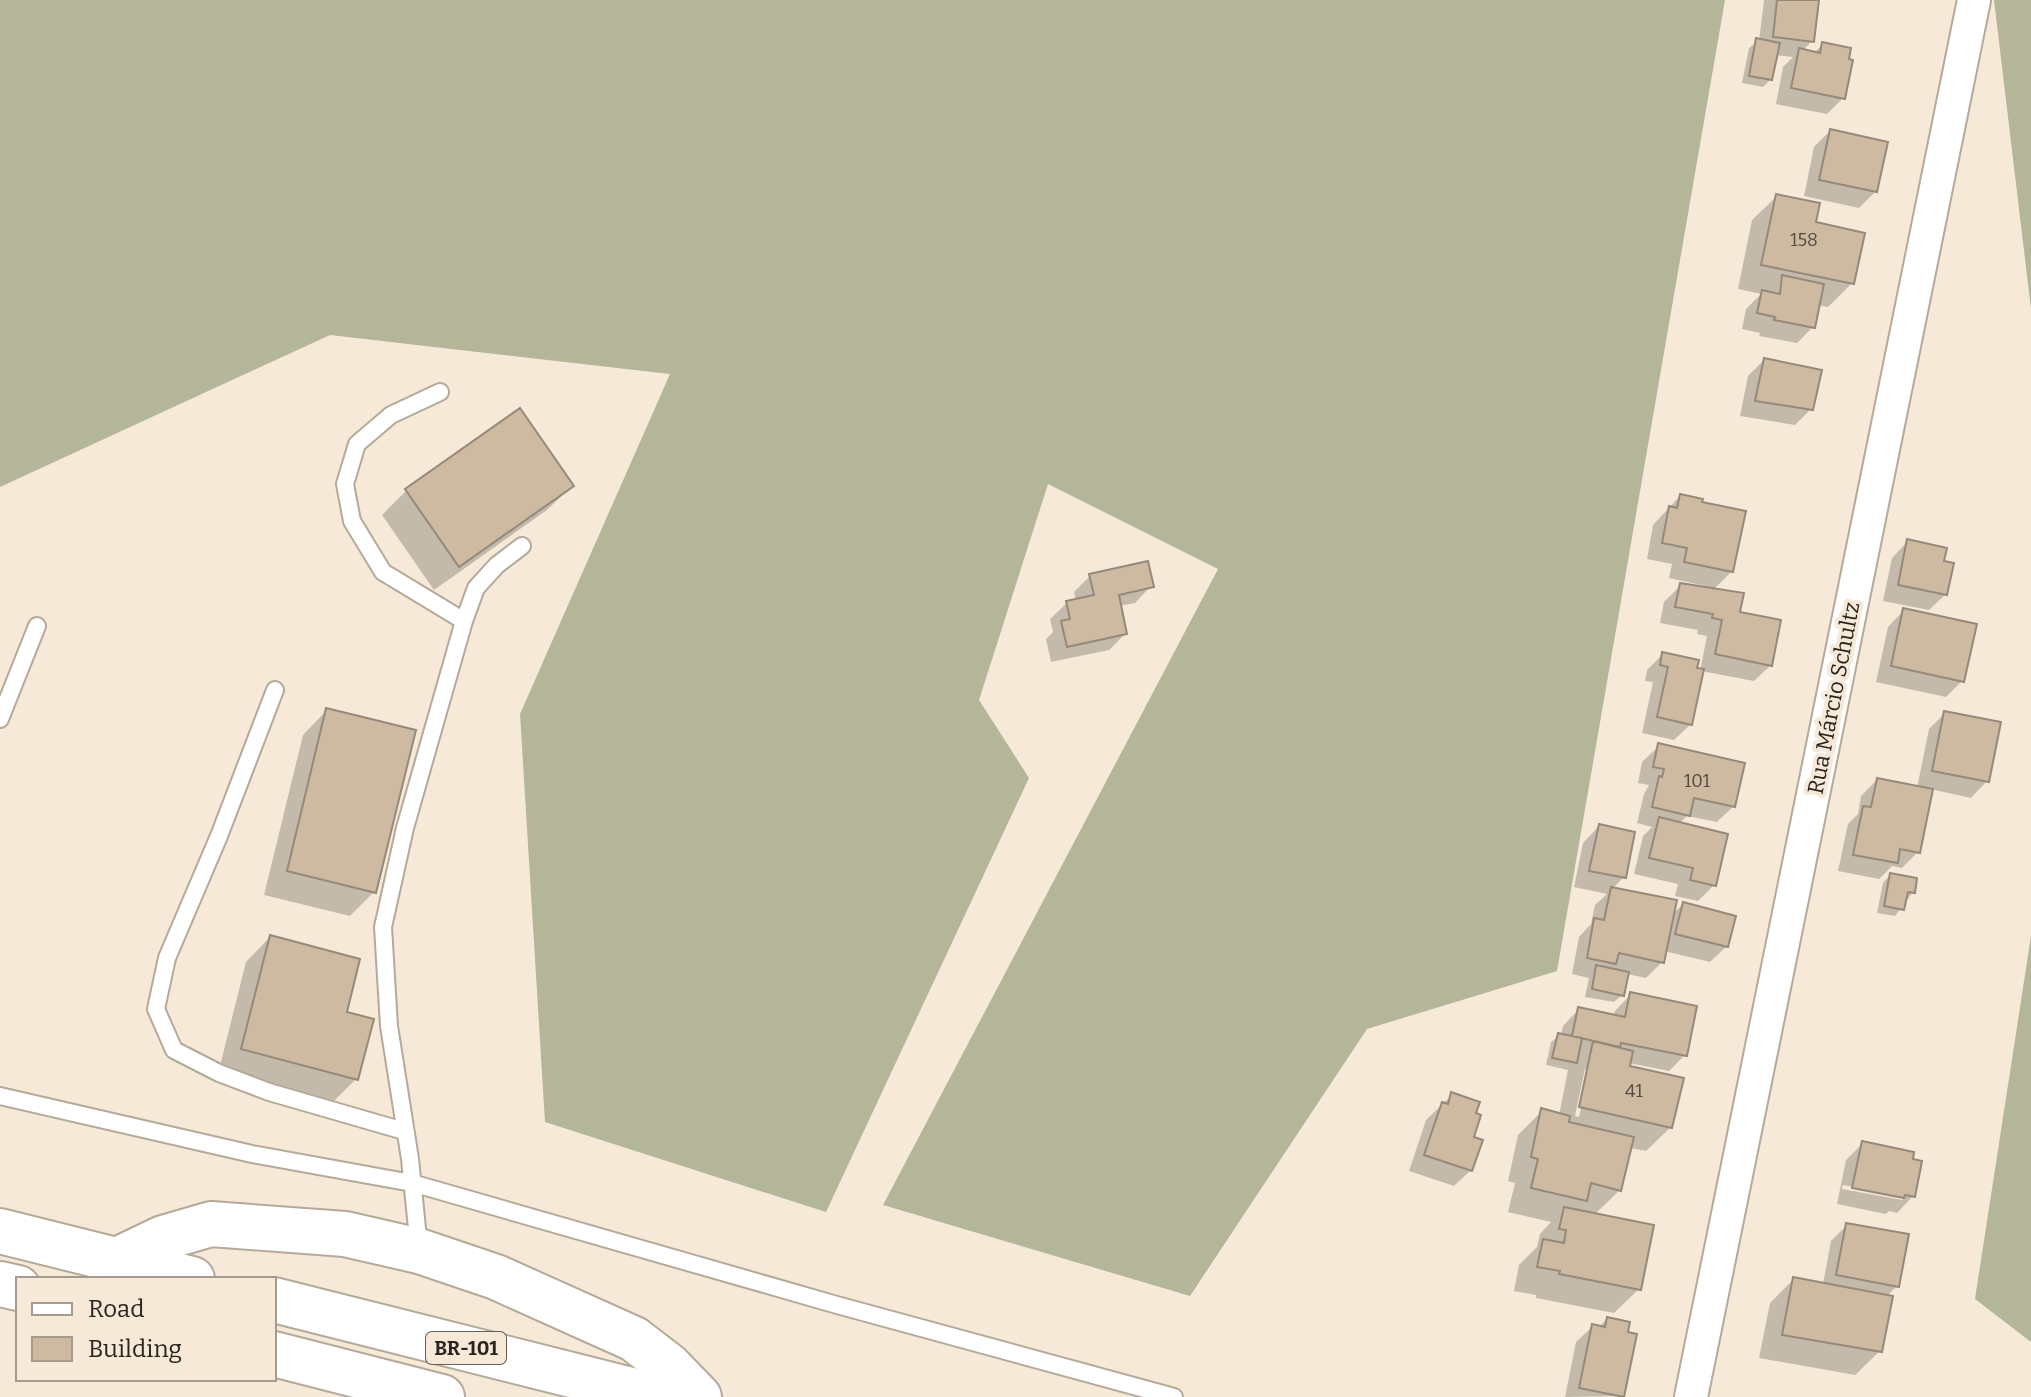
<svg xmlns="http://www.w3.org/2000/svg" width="2031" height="1397" viewBox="0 0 2031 1397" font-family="Bitter,serif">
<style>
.forest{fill:#b3b698}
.shadow{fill:#0003;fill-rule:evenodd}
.building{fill:#cebaa1;stroke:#95897a;stroke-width:2}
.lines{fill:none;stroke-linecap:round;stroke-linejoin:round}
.lane-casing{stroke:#b5a999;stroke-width:20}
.street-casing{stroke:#b5a999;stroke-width:36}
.highway-casing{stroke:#b5a999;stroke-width:48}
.lane{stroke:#fff;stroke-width:16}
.street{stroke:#fff;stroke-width:32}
.highway{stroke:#fff;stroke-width:44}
.labels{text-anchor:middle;stroke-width:8;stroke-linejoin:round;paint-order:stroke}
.number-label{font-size:18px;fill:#524a3f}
.shield{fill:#f6e9d8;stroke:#665f56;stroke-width:2}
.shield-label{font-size:20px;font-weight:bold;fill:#29241e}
.street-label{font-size:22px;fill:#29241e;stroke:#f6e9d8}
</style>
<rect width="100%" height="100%" fill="#f6e9d8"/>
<!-- forest -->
<path class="forest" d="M0,0H1725L1557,971L1367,1029L1190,1296L883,1205L1218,569L1048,484L979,700L1029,778L826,1212L545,1122L520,714L670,374L330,335L0,487Z
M1994,0H2031V309Z
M2031,936V1342L1975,1299Z"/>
<!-- shadow -->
<path class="shadow" d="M1764,0H1817L1812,41L1802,51L1814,53L1823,44L1843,98L1827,114L1776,104L1783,67L1793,57L1775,55L1771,79L1763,87L1742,83L1749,48L1759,41Z
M1830,131L1876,191L1859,208L1804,196L1814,147Z
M1777,196L1814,224L1852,283L1828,307L1818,305L1813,327L1797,343L1759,336L1760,333L1742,329L1746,309L1761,294L1738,289L1752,220Z
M1764,360L1811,409L1795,425L1740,416L1748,376Z
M520,411L572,486L547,510L434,590L382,515L406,491Z
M1680,496L1731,572L1713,590L1737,614L1771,665L1754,681L1701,671L1691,724L1674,740L1642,733L1653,682L1645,681L1647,670L1663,654L1700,671L1707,636L1697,634L1698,630L1660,623L1664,602L1681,585L1704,589L1705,586L1669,578L1672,564L1647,559L1653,525Z
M1908,541L1946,594L1929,610L1883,601L1892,558Z
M1090,576L1151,586L1135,603L1119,606L1125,634L1109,650L1051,662L1046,639L1053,632L1050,619L1067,603L1076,601L1074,592Z
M1904,610L1962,681L1946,697L1876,682L1888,627Z
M327,710L374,892L350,916L264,895L303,735Z
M1945,713L1987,781L1971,798L1930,789L1918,852L1902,868L1892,866L1879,879L1838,871L1848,824L1858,814L1861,796L1877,780L1917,788L1929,729Z
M1659,746L1734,806L1717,822L1687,816L1679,824L1714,885L1698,901L1675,896L1678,884L1634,874L1643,836L1652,827L1637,823L1644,794L1649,785L1638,783L1642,762Z
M1599,826L1624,877L1612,889L1671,916L1683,904L1727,946L1710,962L1664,951L1662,962L1646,978L1627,974L1622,995L1614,1002L1585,997L1589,978L1572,974L1579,937L1591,924L1595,905L1607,894L1574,887L1583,843Z
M1890,875L1913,892L1895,916L1877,913L1883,883Z
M270,937L344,1013L356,1079L332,1103L218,1074L246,962Z
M1631,994L1685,1055L1669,1071L1629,1063L1628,1068L1671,1127L1646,1151L1630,1148L1620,1190L1594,1215L1639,1289L1614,1313L1536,1298V1295L1514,1291L1519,1265L1537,1247L1540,1234L1551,1222L1508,1212L1515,1183L1508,1181L1518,1135L1542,1111L1559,1115L1568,1070L1546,1065L1551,1042L1561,1035L1563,1026L1579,1009L1613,1016L1615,1011ZM1585,1069H1589L1579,1117L1575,1116Z
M1452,1095L1471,1138V1170L1454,1186L1409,1171L1426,1120Z
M1862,1144L1913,1196L1897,1213L1889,1211L1886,1214L1837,1204L1846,1160ZM1843,1185L1903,1196V1200L1842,1189Z
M1847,1225L1897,1286L1886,1297L1880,1351L1855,1375L1759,1358L1770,1303L1794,1279L1823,1284L1831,1241Z
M1607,1319L1622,1396L1565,1397L1576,1342L1593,1326L1599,1327Z"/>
<!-- building -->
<path class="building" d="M1777,0H1819L1814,42L1773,37Z
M1756,38L1780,43L1772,80L1749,76Z
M1822,42L1851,48L1849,59L1853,60L1845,99L1791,88L1799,48L1820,53Z
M1830,129L1888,142L1877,192L1819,180Z
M1776,194L1820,203L1816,222L1865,233L1854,284L1761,265Z
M1782,275L1824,284L1815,328L1774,320L1775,317L1757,313L1762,290L1780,294Z
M1764,358L1822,370L1813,410L1755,401Z
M520,408L574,486L459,567L405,489Z
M1680,494L1703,499L1702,502L1746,511L1733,572L1684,562L1687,548L1662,543L1669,506L1677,508Z
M1907,539L1947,548L1944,561L1954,563L1947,595L1898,585Z
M1148,561L1154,587L1119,595L1127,634L1067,647L1061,621L1070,619L1066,601L1094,595L1089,574Z
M1680,583L1744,593L1740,612L1781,620L1772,666L1715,654L1722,620L1712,618L1713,614L1675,607Z
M1903,608L1977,624L1964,682L1891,666Z
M1662,652L1699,660L1697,668L1704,669L1692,725L1657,717L1668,667L1660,665Z
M326,708L416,730L376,893L287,871Z
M1944,711L2001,722L1989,782L1932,771Z
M1658,743L1745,763L1735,807L1694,798L1690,816L1652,807L1659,776L1662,777L1664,769L1653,767Z
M1877,778L1933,789L1920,853L1900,849L1898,863L1853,855L1863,806L1871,807Z
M1659,817L1728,834L1716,886L1690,880L1693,868L1649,858Z
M1599,824L1635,832L1626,878L1589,871Z
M1890,873L1917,878L1915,893L1908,892L1904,910L1884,906Z
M1611,887L1677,900L1664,963L1619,953L1616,964L1587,958L1594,918L1604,920Z
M1683,902L1736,916L1728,947L1675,934Z
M270,935L360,959L347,1012L374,1019L358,1080L241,1049Z
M1596,965L1629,972L1624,996L1592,989Z
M1630,992L1697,1006L1687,1056L1621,1043L1620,1047L1572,1036L1578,1007L1625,1017Z
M1558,1033L1582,1038L1577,1063L1552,1058Z
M1593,1041L1633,1051L1630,1066L1684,1078L1672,1128L1579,1107Z
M1451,1092L1480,1102L1476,1113L1481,1115L1474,1137L1483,1140L1472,1171L1424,1155L1442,1102L1448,1104Z
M1541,1108L1570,1116L1569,1122L1634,1137L1621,1191L1591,1183L1587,1201L1531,1188L1538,1159L1531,1157Z
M1862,1141L1914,1152L1913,1159L1922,1161L1915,1197L1905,1195L1904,1198L1852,1188Z
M1564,1207L1654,1225L1641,1290L1559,1274L1560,1271L1537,1267L1543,1239L1564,1243L1566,1230L1559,1229Z
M1846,1223L1909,1234L1899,1287L1836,1275Z
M1793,1277L1893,1296L1882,1352L1782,1335Z
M1607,1317L1630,1322L1628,1332L1637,1334L1624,1397L1579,1388L1592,1324L1605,1327Z"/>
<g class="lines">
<!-- lane casing -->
<g class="lane-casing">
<path id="lane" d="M440,392L391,415L357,444L345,484L352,521L383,572L464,621
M275,690L219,836L167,958L156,1009L174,1050L219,1073L269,1092L404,1131
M0,719L37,626
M0,1096L252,1154L412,1183L837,1305L1174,1397
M419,1248L410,1159L389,1026L383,927L405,828L464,621L476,588L497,565L522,546"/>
</g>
<!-- street casing -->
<g class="street-casing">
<path id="street" d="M1691,1397L1974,0"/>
</g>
<!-- highway casing -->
<g class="highway-casing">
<path id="highway" d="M0,1231L192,1279
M117,1260L163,1238L211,1224L345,1234L419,1251L496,1277L634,1339L669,1366L699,1397
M0,1284L18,1288
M274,1300L659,1397
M274,1354L442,1397"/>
</g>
<!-- lane -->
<use href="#lane" class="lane"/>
<!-- street -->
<use href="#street" class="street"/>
<!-- highway -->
<use href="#highway" class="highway"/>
</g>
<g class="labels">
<!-- number labels -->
<g class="number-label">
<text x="1804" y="246">158</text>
<text x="1697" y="787">101</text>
<text x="1634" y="1097">41</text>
</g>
<!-- shield labels -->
<rect class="shield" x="426" y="1332" width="80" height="32" rx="6"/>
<g class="shield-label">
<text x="466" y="1355">BR-101</text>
</g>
<!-- street labels -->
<g class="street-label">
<text transform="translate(1833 698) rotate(-79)" y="8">Rua Márcio Schultz</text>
</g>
</g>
<!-- legend -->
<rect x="16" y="1277" width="260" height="104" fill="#f6e9d8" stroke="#a49a8e" stroke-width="2"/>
<rect x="32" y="1303" width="40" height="12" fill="#ffffff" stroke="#a49a8e" stroke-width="2"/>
<text x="88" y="1317" font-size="24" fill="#29241e">Road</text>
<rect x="32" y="1337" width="40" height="24" fill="#cebaa1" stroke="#a49a8e" stroke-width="2"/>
<text x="88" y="1357" font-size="24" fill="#29241e">Building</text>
</svg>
